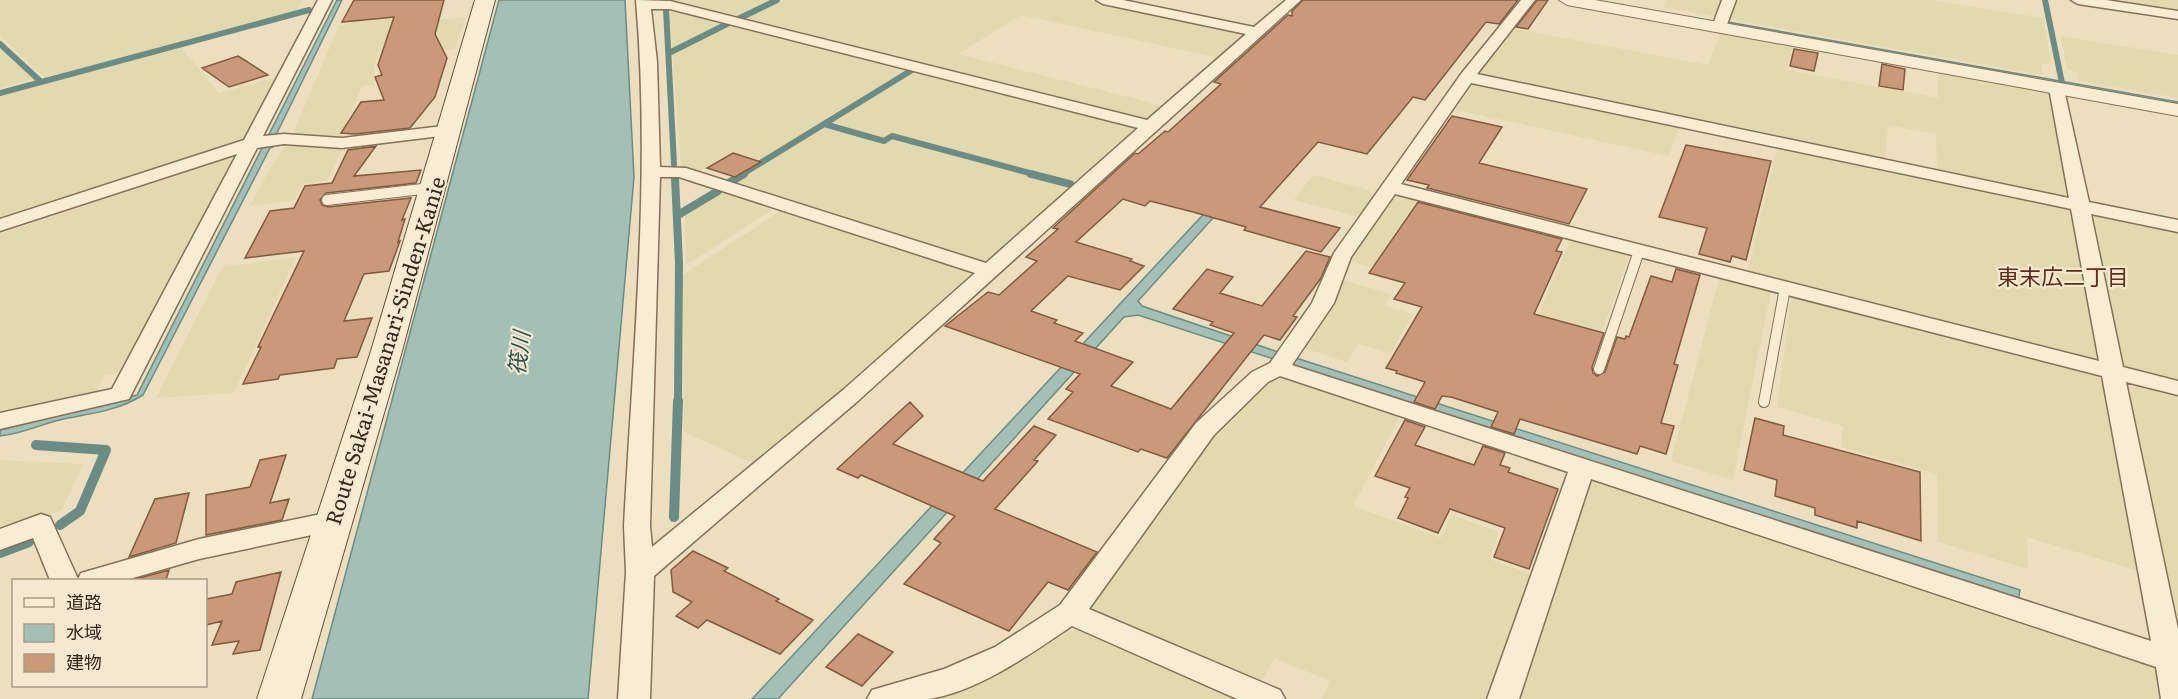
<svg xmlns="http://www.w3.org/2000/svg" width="2178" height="699" viewBox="0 0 2178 699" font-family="Literata,'Noto Sans JP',serif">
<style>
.farmland{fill:#e2d9ae}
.water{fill:#a3bfb6;stroke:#6b8c84;stroke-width:1.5}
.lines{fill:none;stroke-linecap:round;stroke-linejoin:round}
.stream-far2{stroke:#6b8c84;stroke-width:6}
.stream-far1{stroke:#6b8c84;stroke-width:8}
.stream{stroke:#6b8c84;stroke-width:10}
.building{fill:#ca9977;stroke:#835a3f;stroke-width:1.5}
.service-casing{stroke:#857059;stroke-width:12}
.minor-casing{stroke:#857059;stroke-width:3}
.tertiary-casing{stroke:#857059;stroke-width:2}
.secondary-casing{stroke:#67513c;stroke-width:2}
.service{stroke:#f8ecd3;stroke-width:10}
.minor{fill:#f8ecd3;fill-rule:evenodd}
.tertiary{fill:#f8ecd3;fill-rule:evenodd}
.secondary{fill:#f8ecd3;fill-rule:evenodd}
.labels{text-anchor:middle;stroke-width:4.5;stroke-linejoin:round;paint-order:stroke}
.street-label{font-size:21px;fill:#35281d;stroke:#f4e9d0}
.neighbourhood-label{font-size:22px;fill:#602b1d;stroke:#f4e9d0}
.water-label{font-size:22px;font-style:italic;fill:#2c5452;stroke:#f4e9d0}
</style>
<rect width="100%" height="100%" fill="#ecdfc0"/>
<!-- farmland -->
<path class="farmland" d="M4,0H303L297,10L45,78L0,36V1Z
M671,0H773L734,19L671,3Z
M783,0H1089L1243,33L1245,36L1219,58L1021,15L958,54L1164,106L1149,118L1143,119L742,21Z
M1667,0H1723L1717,17L1664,7Z
M1735,0H1930L2043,18L2052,65L2041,63L2043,75L1728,19Z
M2086,0H2178V14Z
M669,9L911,69L761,160L733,152L698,172L681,166Z
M392,11L397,15L393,24L466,17L455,48L412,56L415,38L385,41L374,65V85L362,86L341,136L344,139L291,138L339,26Z
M1510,28L1708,65L1721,31L1793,44L1787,70L1938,98V70L2053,90L2070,200L1937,172L1936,134L1888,125L1885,161L1481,78L1476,73Z
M2060,36L2178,55V98L2078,81L2076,72L2068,70Z
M180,47L219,93L278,77L247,141L0,219V96Z
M0,48L33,79L0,88Z
M915,70L1138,126L1140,129L1077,184L892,134L883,140L828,124Z
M1473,85L1679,128L1669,156L1456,110Z
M826,126L884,142L893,137L1073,187L991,261L982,262L734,183Z
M285,146H344L327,181L303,184L294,201L250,206L269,170Z
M1777,149L2073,210L2103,363L1747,274Z
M227,159L234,160L122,372L104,375L94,394L0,413V234Z
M1313,175L1365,189L1375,195L1360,217L1294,200Z
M721,193L772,210L686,265L685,214Z
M1395,194L1418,199L1372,267L1347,261Z
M780,211L969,270L974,277L757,465L684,432L683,275Z
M2087,214L2178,233V382L2119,368Z
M1571,239L1630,253L1602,331L1538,314Z
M296,257L234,393L156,398L222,267Z
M1338,279L1392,294L1384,306L1413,314L1391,353L1358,344L1347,362L1301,347Z
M1719,279L1771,291L1733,480L1671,461Z
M1791,295L2097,372L2104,377L2136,570L2027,537L2028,569L1938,542L1937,474L1841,447L1843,426L1777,407Z
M1289,377L1401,414L1353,506L1441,538L1452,515L1499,532L1489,559L1531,574L1489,699H1322L1330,681L1274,658L1261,682L1090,609L1214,433L1242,403L1268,382Z
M2144,384L2178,392V619L2127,387Z
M0,460L83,464L62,510L0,535Z
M1605,481L2157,667L2162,699H1518L1589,482Z
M1080,627L1239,699H923L997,672Z"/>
<!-- water -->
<path class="water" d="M337,0H342L276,135L279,136L273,147L270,148L143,395C119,410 95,413 68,418C45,422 24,434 0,436V430L137,395Z
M499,0H625L634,177L588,699H312Z
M1403,0L1354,62L1138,301L1142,306L1296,358L2020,590L2018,601L1138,315L1124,317L778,699H752Z
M1728,22L2178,102V106L1728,25Z"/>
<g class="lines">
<!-- stream-far2 -->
<path class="stream-far2" d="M2045,0L2062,83
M666,9L674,164
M738,19L777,0
M0,44L39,80
M669,53L727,24
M0,93L309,10
M824,124L884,141L892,136L1037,175
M741,175L912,70"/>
<!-- stream-far1 -->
<path class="stream-far1" d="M1031,174L1070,184
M675,178L679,263L678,403
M730,182L744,174
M678,215L718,191"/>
<!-- stream -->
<path class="stream" d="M36,445L106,450L80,511L60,525
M674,517L678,401
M0,553L29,542"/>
</g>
<!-- building -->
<path class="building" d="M354,0H444L435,34L447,58L435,97L410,128L355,134L341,133L361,102L384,100L375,77L382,75L378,65L394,17L342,22Z
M1303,0H1518L1499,24L1486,22L1425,100L1413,97L1367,154L1318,142L1260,207L1340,228L1321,252L1244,230L1246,227L1193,212L1150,201L1145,206L1123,199L1076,242L1132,259L1130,261L1144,266L1120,290L1068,276L1031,311L1057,320L1054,323L1083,333L1075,341L1133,362L1111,386L1171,409L1234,333L1210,325L1213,322L1173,309L1207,269L1233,277L1220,293L1262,306L1306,251L1330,257L1321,278L1293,316L1297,317L1280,340L1264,335L1167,458L1141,449L1138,452L1048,419L1073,392L1066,389L1080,374L945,326L988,292L999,295L1037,261L1026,257L1058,229L1053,228L1135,153L1138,154L1165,131L1168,132L1221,84L1214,82L1288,15L1292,16V11Z
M1537,0H1548L1528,29L1516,27Z
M1794,49L1818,53L1814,71L1790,66Z
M238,56L268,75L229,87L202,68Z
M1882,64L1905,69L1903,90L1879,86Z
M1452,116L1502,127L1479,163L1587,189L1569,224L1427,188L1429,185L1407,180Z
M1686,145L1771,161L1746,260L1732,256L1730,262L1699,254L1707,228L1659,217Z
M376,146L354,176L421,170L416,183L326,193L320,200L322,205L328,207L411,198L402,220L405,219L398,242L400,241L389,271L364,274L344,321L372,318L357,357L337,359L334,368L280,375L278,379L243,384L261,347H258L304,251L245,258L270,211L294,208L305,186L332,183L348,150Z
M733,153L761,162L735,177L707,168Z
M1418,202L1562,239L1556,251L1562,252L1534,314L1604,333L1592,367L1593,373L1597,376L1605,372L1617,337L1625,339L1626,336L1629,337L1651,276L1672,282L1676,269L1700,275L1674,364L1678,365L1661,423L1674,426L1666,454L1640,446L1637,454L1520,419L1514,434L1491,427L1498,412L1451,397L1442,396L1435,409L1414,402L1425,382L1396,373L1397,371L1386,368L1422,307L1394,299L1405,283L1369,273Z
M910,402L923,416L893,444L983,481L1034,426L1056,435L1034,460L1038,461L995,509L1097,552L1068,590L1048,582L1009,631L904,584L941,543L934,539L955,516L861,475L858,478L837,469Z
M1755,418L1784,426L1783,435L1920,472L1921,541L1857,521V528L1815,515V508L1775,496L1777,480L1744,470Z
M1405,420L1425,427L1415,445L1474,465L1483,446L1505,453L1500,465L1510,468L1508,472L1558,489L1529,569L1494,557L1505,528L1450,509L1438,533L1398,518L1408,498L1405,497L1410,488L1375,476Z
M286,455L270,503L289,499L282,520L206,535V495L250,487L260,460Z
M189,493L176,543L129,557L155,499Z
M693,551L728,568L724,571L779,599L776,601L813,620L780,654L707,620L698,628L676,616L692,602L673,592L671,570Z
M169,570L166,580H132Z
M281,572L260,650L233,654L239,641L212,645L222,621L206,625V599L232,594L236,582Z
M858,634L893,652L862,686L826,667Z"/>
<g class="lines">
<!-- service casing -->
<g class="service-casing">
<path id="service" d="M327,200L431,188
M1599,369L1639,251
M1764,402L1785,288"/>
</g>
<!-- minor casing -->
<g class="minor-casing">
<path id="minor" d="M318,0H332L263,136L284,134L342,138L451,125L457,126L460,130L457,134L342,148L284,144L257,148L129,399L0,429V413L112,389L237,154L0,231V219L244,140Z
M636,0L670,1L1147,120L1246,34L1103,4L1096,0H1123L1254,27L1286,0H1301L859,400L654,576L650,699H618L626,572L624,526C633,351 651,175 636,0ZM651,9H670L1138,128L986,263L686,168L660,167L657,62ZM660,177H679L975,273L843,390L652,547L650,526Z
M1521,0H1535L1477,74L2069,198L2049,88L2051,85H2063L2089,202L2178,220V232L2091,214L2123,367L2178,381V395L2126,382L2178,629V699H2161L2156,667L1591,479L1519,699H1487L1568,472L1280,376L1268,382L1214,435L1089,609L1280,690L1285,699H1237L1072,626C1032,653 976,693 928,699C908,699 887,699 867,699L872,690L944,669L995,647L1060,605L1196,423L1252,372L1270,363L1312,303L1334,253L1461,74ZM1471,83L2071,209L2099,361L1401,184ZM1395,194L2102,376L2151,641L1292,365L1334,303L1351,257Z
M1722,0H1736L1726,27L1719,31L1712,27Z
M2071,0H2106L2178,11V19L2078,4Z
M336,511L345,514L349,521L345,528L199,559L126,580H50L33,538L0,550V529L41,514L50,517L78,579L81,573L199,539Z"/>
</g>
<!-- tertiary casing -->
<g class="tertiary-casing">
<path id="tertiary" d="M1559,0H1595L2178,104V116L1567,5Z"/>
</g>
<!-- secondary casing -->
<g class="secondary-casing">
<path id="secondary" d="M475,0H495L402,351L301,699H257L371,351Z"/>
</g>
<!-- service -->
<use href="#service" class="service"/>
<!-- minor -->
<use href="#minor" class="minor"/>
<!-- tertiary -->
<use href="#tertiary" class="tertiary"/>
<!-- secondary -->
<use href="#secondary" class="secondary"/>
</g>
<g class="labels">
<!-- street labels -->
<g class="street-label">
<text transform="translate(386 351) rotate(-73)" y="7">Route Sakai-Masanari-Sinden-Kanie</text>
</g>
<!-- neighbourhood labels -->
<g class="neighbourhood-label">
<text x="2063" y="285">東末広二丁目</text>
</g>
<!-- water labels -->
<g class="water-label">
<text transform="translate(519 353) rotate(-83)" y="8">筏川</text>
</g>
</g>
<!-- legend -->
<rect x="12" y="579" width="195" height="108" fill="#f4e9d0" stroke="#a89c88" stroke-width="1.5"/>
<rect x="24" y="598" width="30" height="9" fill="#f8ecd3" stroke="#a89c88" stroke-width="1.5"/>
<text x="66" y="609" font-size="18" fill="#35281d">道路</text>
<rect x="24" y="624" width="30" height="18" fill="#a3bfb6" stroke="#a89c88" stroke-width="1.5"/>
<text x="66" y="639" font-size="18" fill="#35281d">水域</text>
<rect x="24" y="654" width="30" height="18" fill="#ca9977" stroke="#a89c88" stroke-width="1.5"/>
<text x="66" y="669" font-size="18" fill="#35281d">建物</text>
</svg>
